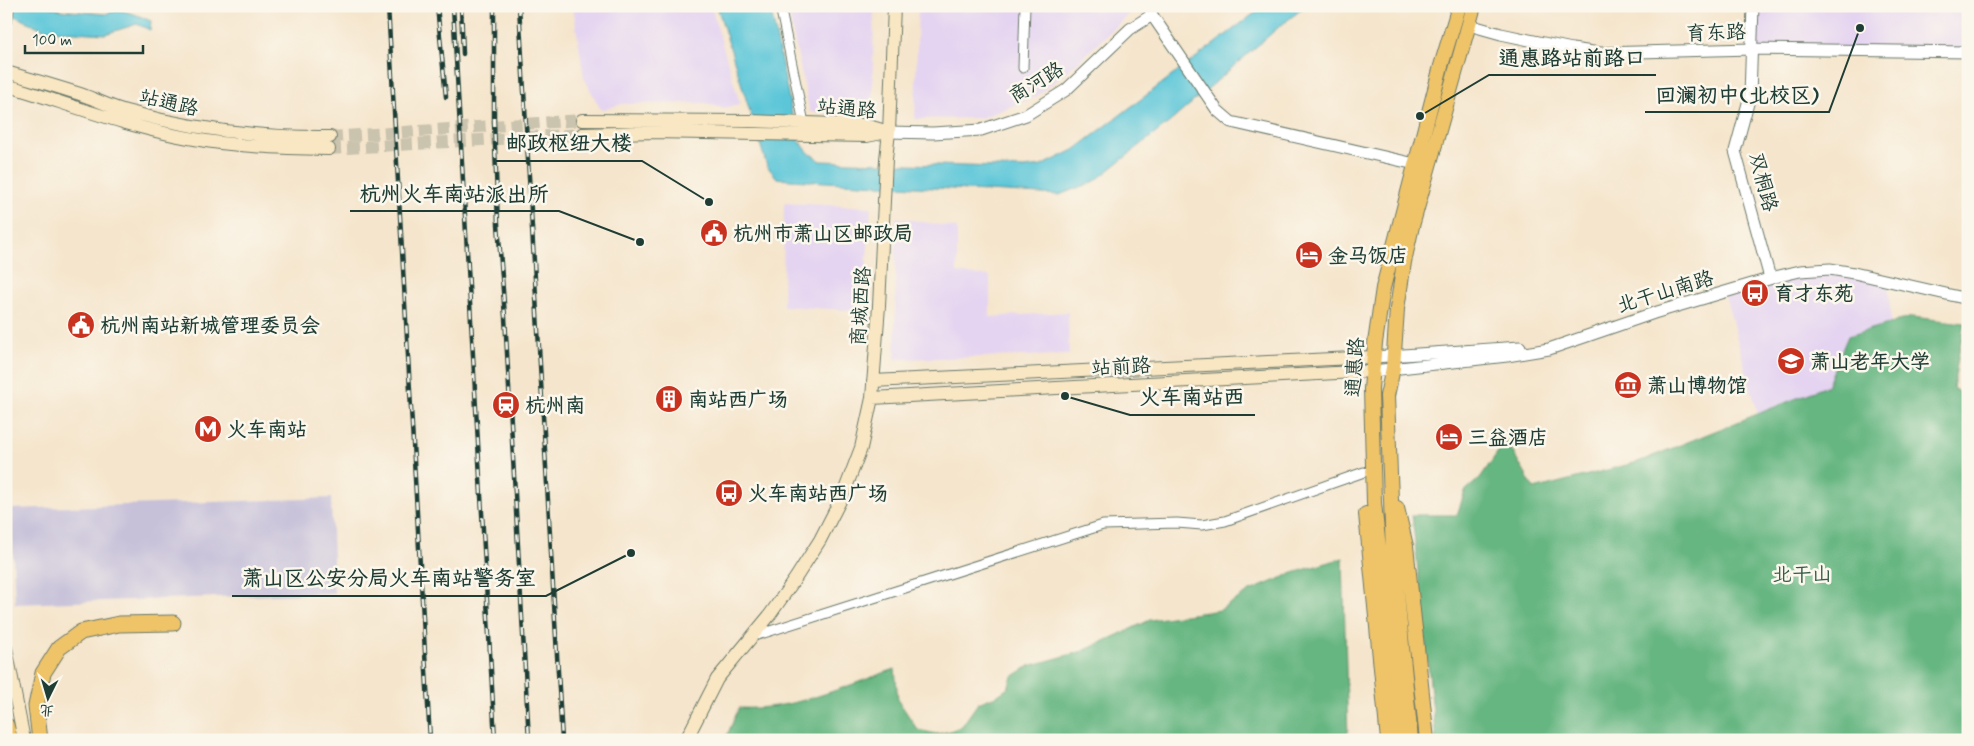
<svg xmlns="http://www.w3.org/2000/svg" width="1974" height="746" viewBox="0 0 1974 746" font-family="Mynerve,'LXGW WenKai TC',sans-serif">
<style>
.built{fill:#e4d3f1}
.industrial{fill:#c6c0d9}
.forest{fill:#66b681;stroke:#427a5a}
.water{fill:#5cc6d8;stroke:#3e8286}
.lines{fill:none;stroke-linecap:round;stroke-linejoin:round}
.secondary-tunnel{stroke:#cac3ae;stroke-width:12;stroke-dasharray:12 6;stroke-linecap:butt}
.minor-casing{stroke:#6a7869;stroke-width:11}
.tertiary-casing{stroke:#6a7869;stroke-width:13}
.secondary-casing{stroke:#6a7869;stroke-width:14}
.primary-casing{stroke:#6a7869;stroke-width:16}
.trunk-casing{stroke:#6a7869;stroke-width:17}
.minor{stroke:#fff;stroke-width:9}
.tertiary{stroke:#fff;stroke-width:11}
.secondary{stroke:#f9e7c3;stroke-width:12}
.primary{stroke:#efc469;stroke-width:14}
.trunk{stroke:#efc469;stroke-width:15}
.rail-casing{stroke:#1f3d34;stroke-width:4.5}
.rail{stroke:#fbf7ec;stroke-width:2.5;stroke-dasharray:8;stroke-linecap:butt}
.labels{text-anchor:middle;stroke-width:5;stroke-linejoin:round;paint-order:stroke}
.street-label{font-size:20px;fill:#1f3d34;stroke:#fbf7ec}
.poi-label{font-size:20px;font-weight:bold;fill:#1f3d34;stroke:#fbf7ec;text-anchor:start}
.park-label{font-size:20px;fill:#325b48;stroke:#fbf7ec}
.leader{fill:none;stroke:#1f3d34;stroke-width:2}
.callout-dot{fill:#1f3d34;stroke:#fbf7ec;stroke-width:2}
.callout-label{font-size:21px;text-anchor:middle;font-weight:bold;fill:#1f3d34;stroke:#fbf7ec;stroke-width:5;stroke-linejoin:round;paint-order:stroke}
</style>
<rect width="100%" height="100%" fill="#fbf7ec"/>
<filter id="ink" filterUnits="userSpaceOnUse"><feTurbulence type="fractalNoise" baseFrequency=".02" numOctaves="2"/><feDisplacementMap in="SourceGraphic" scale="10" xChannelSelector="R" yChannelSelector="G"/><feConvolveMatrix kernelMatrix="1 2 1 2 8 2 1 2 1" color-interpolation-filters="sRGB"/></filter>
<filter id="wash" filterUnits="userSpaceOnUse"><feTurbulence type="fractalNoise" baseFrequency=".0096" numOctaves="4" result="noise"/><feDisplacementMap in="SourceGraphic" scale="20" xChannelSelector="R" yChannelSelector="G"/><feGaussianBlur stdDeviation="1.12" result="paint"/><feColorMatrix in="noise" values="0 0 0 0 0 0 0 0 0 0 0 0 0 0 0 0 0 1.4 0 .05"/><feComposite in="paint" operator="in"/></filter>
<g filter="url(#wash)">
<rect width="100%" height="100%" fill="#f5e5cc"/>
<!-- built -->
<path class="built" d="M573,6H711L740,104L723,108L706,103L622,104L601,110L584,78Z
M787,6H874L872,113L810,112Z
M918,6H1137L1077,63L1036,97L981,118L915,119Z
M1753,6H1966L1967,52L1752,49Z
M784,203L871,207L863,311L783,306Z
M896,217L957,228V273L990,276V317L1068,312L1069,355L895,359Z
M1800,271L1888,281L1891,323L1848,336L1827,386L1758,414L1724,292Z"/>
<!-- industrial -->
<path class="industrial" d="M331,498L334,593L15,604L11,509Z"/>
<!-- forest -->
<path class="forest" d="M1912,317L1964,323L1953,388L1968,399V740H1436L1412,515H1457L1465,491L1480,478L1506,440L1534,489L1638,462L1827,386L1848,336Z
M1343,558L1348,740H725L739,708C792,711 845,686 895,669L898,700L918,730L937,734L950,731L962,726L978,703L998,695L1008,688L1012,677L1029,666L1083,651L1150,620L1220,610L1250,591L1293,573Z"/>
<!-- water -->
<path class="water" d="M6,6H49L60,10L105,14L120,10L137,15L151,21L150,30L137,24L105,34L60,31L43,29L6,12Z
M717,6H770L797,138L809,153L821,161L1024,168L1041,166L1074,150L1264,6H1306L1280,26L1171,121L1095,181L1059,195L790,180L777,178L767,166Z"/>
</g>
<g filter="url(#ink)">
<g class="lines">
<!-- secondary-tunnel -->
<path class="secondary-tunnel" d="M330,137L582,120
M329,149L582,134"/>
<!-- minor casing -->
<g class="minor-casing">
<path id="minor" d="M780,6L804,123
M1023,68L1025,6
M751,637L1103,525L1177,523L1202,525L1225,521L1364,472"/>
</g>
<!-- tertiary casing -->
<g class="tertiary-casing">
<path id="tertiary" d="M1149,6L1152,15L1217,110L1231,122L1424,166
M1753,6L1750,96L1735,151L1770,278
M1469,25L1501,34L1572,49L1600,53L1752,49L1968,52
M889,132L933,133L981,130L1026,115L1066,90L1130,29L1152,15
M1374,357L1520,347
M1373,371L1507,356L1549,349L1654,313L1779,276L1800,271L1830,269L1854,273L1968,299"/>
</g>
<!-- secondary casing -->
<g class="secondary-casing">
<path id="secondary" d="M6,19L8,6
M6,72C31,79 55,86 80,94C95,99 110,107 126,111C195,130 259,138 330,137
M6,85C66,103 127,127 189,138C235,147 282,148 329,149
M582,120L750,121L865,125L889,132
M582,134L653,132L867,136L887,132
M873,381L1374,357
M872,398L1373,371
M6,648L24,740
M686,740L717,679L769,616L795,579L820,540L843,495L861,448L872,398L879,306L886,159L889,132L894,6"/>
</g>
<!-- primary casing -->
<g class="primary-casing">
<path id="primary" d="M1397,508L1406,546L1427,740
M1366,514L1388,740
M1400,740L1374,503L1371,389L1375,343L1383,288L1441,66L1459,6
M1411,740L1393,552L1387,396L1393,368L1397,309L1404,262L1412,226L1474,6"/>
</g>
<!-- trunk casing -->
<g class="trunk-casing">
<path id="trunk" d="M6,725L10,740
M40,740L36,706L43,673L59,648L81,632L119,624L173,623"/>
</g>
<!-- minor -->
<use href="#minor" class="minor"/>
<!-- tertiary -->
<use href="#tertiary" class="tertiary"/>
<!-- secondary -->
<use href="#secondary" class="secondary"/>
<!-- primary -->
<use href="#primary" class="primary"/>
<!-- trunk -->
<use href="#trunk" class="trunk"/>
<!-- rail casing -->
<g class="rail-casing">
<path id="rail" d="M388,6L430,740
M437,6L446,97
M453,6L495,740
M461,6L463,54
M494,6V121L498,224L505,317L529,740
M519,6L562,740"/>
</g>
<!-- rail -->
<use href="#rail" class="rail"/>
</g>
</g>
<!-- icons -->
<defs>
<g id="civic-disc" transform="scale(1.4375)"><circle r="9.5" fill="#c8321e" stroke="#fbf7ec"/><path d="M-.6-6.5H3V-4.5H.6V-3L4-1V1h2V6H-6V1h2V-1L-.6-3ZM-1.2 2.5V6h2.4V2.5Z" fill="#fff"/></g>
<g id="hotel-disc" transform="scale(1.4375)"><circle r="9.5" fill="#c8321e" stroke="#fbf7ec"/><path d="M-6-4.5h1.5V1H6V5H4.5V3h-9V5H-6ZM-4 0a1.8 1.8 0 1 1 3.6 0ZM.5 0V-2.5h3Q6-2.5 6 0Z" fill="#fff"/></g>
<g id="bus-disc" transform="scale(1.4375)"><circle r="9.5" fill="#c8321e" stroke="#fbf7ec"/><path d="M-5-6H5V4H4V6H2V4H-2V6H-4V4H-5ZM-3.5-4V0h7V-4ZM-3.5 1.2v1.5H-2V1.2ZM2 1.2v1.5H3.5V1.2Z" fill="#fff"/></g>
<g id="university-disc" transform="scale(1.4375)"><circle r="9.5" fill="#c8321e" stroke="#fbf7ec"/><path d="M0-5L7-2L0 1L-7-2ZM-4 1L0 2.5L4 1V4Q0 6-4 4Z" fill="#fff"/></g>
<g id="museum-disc" transform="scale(1.4375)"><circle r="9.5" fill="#c8321e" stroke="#fbf7ec"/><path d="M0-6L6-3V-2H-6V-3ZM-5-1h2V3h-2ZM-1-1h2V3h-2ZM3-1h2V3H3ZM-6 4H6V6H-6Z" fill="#fff"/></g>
<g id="building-disc" transform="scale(1.4375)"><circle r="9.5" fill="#c8321e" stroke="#fbf7ec"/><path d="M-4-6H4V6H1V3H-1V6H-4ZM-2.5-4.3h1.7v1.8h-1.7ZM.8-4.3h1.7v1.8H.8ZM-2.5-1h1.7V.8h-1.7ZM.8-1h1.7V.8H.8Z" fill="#fff"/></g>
<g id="station-disc" transform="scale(1.4375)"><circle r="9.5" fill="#c8321e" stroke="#fbf7ec"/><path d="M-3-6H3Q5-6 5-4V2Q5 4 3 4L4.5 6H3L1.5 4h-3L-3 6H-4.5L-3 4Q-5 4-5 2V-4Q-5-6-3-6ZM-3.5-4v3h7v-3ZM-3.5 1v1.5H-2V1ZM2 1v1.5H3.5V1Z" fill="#fff"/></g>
<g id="metro-disc" transform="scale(1.4375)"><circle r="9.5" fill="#c8321e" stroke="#fbf7ec"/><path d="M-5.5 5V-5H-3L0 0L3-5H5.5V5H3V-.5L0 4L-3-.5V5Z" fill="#fff"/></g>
</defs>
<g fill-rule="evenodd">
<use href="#civic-disc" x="714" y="233"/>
<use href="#hotel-disc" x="1309" y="255"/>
<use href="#bus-disc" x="1755" y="293"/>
<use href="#civic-disc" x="81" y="325"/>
<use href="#university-disc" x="1791" y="361"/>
<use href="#museum-disc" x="1628" y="385"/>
<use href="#building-disc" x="669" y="399"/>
<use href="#station-disc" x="506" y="405"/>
<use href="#metro-disc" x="208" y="429"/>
<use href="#hotel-disc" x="1449" y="437"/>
<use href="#bus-disc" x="729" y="493"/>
</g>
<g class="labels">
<!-- street labels -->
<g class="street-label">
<text transform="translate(1716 32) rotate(-2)" y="7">育东路</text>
<text transform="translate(1036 82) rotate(-32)" y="7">商河路</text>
<text transform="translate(169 102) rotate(13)" y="7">站通路</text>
<text transform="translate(847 108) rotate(5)" y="7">站通路</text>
<text transform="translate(1764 182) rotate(75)" y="7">双桐路</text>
<text transform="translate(1665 291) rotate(-17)" y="7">北干山南路</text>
<text transform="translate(860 306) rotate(-86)" y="7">商城西路</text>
<text transform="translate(1121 366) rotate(-3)" y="7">站前路</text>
<text transform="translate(1354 367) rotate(-86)" y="7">通惠路</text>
</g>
<!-- poi labels -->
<g class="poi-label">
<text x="733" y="240">杭州市萧山区邮政局</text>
<text x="1328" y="262">金马饭店</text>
<text x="1774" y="300">育才东苑</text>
<text x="100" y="332">杭州南站新城管理委员会</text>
<text x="1810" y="368">萧山老年大学</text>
<text x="1647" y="392">萧山博物馆</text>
<text x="688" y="406">南站西广场</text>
<text x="525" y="412">杭州南</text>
<text x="227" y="436">火车南站</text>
<text x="1468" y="444">三益酒店</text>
<text x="748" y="500">火车南站西广场</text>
</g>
<!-- park labels -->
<g class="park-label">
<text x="1802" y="581">北干山</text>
</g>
</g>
<!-- callouts -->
<path class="leader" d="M1420 116L1489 75H1656M1860 28L1829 112H1645M709 202L642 161H496M640 242L559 211H350M1065 396L1130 415H1255M631 553L546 596H232"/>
<g class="callout-dot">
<circle cx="1420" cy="116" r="5"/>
<circle cx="1860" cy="28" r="5"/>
<circle cx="709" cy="202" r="5"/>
<circle cx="640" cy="242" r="5"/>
<circle cx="1065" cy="396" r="5"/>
<circle cx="631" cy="553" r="5"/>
</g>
<g class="callout-label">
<text x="1572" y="65">通惠路站前路口</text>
<text x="1737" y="102">回澜初中(北校区)</text>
<text x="569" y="150">邮政枢纽大楼</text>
<text x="454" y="201">杭州火车南站派出所</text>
<text x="1192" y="404">火车南站西</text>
<text x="389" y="585">萧山区公安分局火车南站警务室</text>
</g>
<!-- margin -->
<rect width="1974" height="746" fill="none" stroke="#fbf7ec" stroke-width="25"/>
<!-- north arrow -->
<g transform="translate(48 698) rotate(185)" stroke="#fbf7ec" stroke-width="4" paint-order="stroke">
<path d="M0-4L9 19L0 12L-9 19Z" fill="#1f3d34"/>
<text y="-8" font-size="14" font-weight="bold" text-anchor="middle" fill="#1f3d34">北</text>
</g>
<!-- scale -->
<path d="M25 45v8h118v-8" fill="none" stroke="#1f3d34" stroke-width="2.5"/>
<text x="32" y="45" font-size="15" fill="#1f3d34" stroke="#fbf7ec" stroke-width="4" paint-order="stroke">100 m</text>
</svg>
